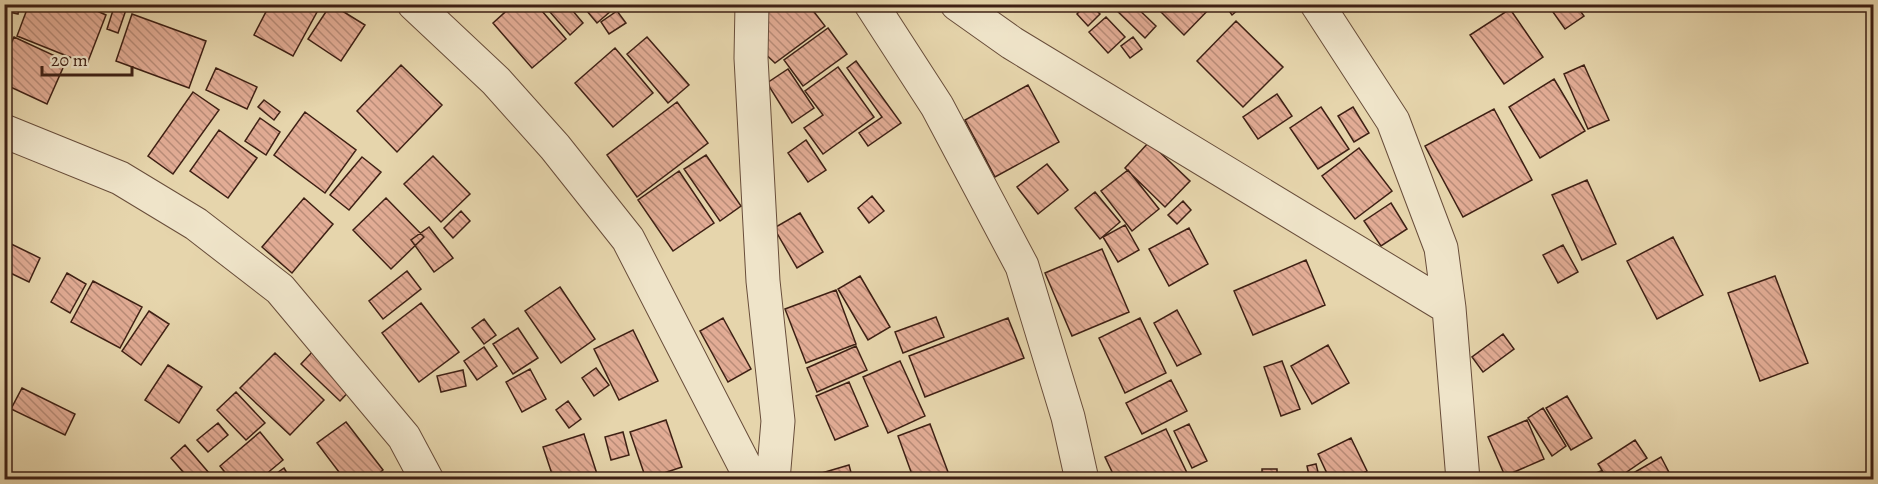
<svg xmlns="http://www.w3.org/2000/svg" width="1878" height="484" viewBox="0 0 1878 484" font-family="Alegreya,serif">
<style>
.building{fill:url(#building-back-hatch);stroke:#3e2014;stroke-width:1.5}
.lines{fill:none;stroke-linecap:round;stroke-linejoin:round}
.minor-casing{stroke:#684d3a;stroke-width:35}
.minor{stroke:#efe4c9;stroke-width:33}
</style>
<defs>
<pattern id="building-back-hatch" width="6" height="6" patternUnits="userSpaceOnUse" patternTransform="scale(1.5)"><rect width="6" height="6" fill="#e2ac95"/><path d="M-1 5l2 2M0 0l6 6M5-1l2 2" fill="none" stroke="#b98c78"/></pattern>
</defs>
<rect width="100%" height="100%" fill="#e6d5ac"/>
<filter id="stains"><feTurbulence type="fractalNoise" baseFrequency=".00333" numOctaves="4"/><feColorMatrix values="0 0 0 0 .2 0 0 0 0 .09 0 0 0 0 .02 0 0 0 .5 -.17"/></filter>
<radialGradient id="worn" r=".72"><stop offset=".6" stop-color="#630" stop-opacity="0"/><stop offset="1" stop-color="#630" stop-opacity=".3"/></radialGradient>
<!-- building -->
<path class="building" d="M4,4H20L18,14L4,11Z
M29,4H81L106,15L87,64L17,36Z
M115,4H128L118,33L107,29Z
M211,4H229L227,11Z
M270,4H303L317,12L293,56L254,35Z
M331,4L365,25L341,61L308,39Z
M514,4H536L566,39L532,68L493,23Z
M543,4H567L583,23L570,35Z
M581,4H619L597,23Z
M760,4H808L825,26L775,63L757,46Z
M1086,4H1090L1100,14L1088,26L1077,14Z
M1110,4H1133L1156,26L1145,38Z
M1153,4H1214L1184,35Z
M1224,4H1245L1232,15Z
M1575,4L1584,16L1565,29L1548,5Z
M1510,9L1543,57L1504,84L1470,35Z
M617,11L626,23L609,34L601,22Z
M132,14L206,41L189,88L116,61Z
M1106,17L1125,37L1108,53L1089,32Z
M1236,21L1283,67L1243,107L1197,61Z
M828,28L847,54L803,86L784,60Z
M14,37L66,61L47,104L4,84V59Z
M647,37L689,85L668,103L627,54Z
M1133,37L1142,49L1130,58L1121,46Z
M615,48L653,93L613,127L575,83Z
M856,61L901,123L868,146L859,133L882,117L847,68Z
M401,65L442,105L397,152L357,111Z
M1584,65L1609,120L1588,129L1564,74Z
M838,67L874,117L823,154L804,128L823,115L805,91Z
M216,68L257,87L247,109L206,90Z
M788,69L814,108L792,123L767,83Z
M1554,79L1585,131L1540,158L1509,107Z
M1028,85L1059,142L995,177L965,120Z
M193,92L219,110L173,174L148,156Z
M1277,94L1292,116L1258,139L1243,117Z
M264,100L280,112L274,120L258,107Z
M677,102L708,143L637,197L607,155Z
M1321,107L1349,149L1318,169L1290,128Z
M1353,107L1369,133L1354,142L1338,116Z
M1494,109L1532,180L1463,217L1425,146Z
M305,112L356,150L325,193L274,155Z
M260,118L280,132L266,155L245,141Z
M219,130L257,158L228,198L190,171Z
M806,140L826,170L808,182L788,153Z
M1149,142L1190,181L1165,207L1125,168Z
M1359,148L1392,191L1355,219L1322,176Z
M706,155L741,206L720,221L684,169Z
M433,156L470,194L441,222L404,184Z
M362,157L381,172L349,210L330,195Z
M1047,164L1068,190L1038,214L1017,187Z
M1128,170L1159,209L1132,231L1101,191Z
M679,171L714,223L673,251L638,200Z
M1587,180L1616,244L1582,260L1552,195Z
M1095,192L1120,222L1100,239L1075,208Z
M872,196L884,211L869,223L858,208Z
M304,198L333,224L292,273L262,247Z
M386,198L424,237L391,269L353,230Z
M1183,201L1191,210L1177,224L1168,215Z
M1391,203L1407,229L1381,246L1364,221Z
M461,211L470,221L453,238L444,228Z
M800,213L823,252L797,268L774,228Z
M1125,225L1139,250L1118,262L1103,237Z
M429,227L453,258L434,272L411,240Z
M1189,228L1208,264L1169,286L1149,249Z
M1673,237L1703,295L1657,319L1627,261Z
M5,241L40,258L29,282L4,270Z
M1563,245L1578,272L1558,283L1543,255Z
M1102,249L1129,312L1072,336L1045,273Z
M1306,260L1325,305L1253,335L1234,291Z
M407,271L421,289L383,319L369,301Z
M67,273L86,284L70,313L51,302Z
M860,276L890,327L868,340L838,289Z
M1775,276L1808,363L1760,381L1728,293Z
M93,281L142,307L120,348L71,322Z
M560,287L595,339L561,363L525,311Z
M836,290L856,344L806,363L785,309Z
M421,303L459,352L419,382L382,333Z
M1177,310L1201,354L1177,366L1154,323Z
M149,311L169,324L141,365L122,351Z
M936,317L944,337L903,353L895,332Z
M723,318L751,369L728,382L700,331Z
M1008,318L1024,358L925,397L909,356Z
M1140,318L1166,373L1125,393L1099,338Z
M484,319L496,335L484,344L472,328Z
M518,328L538,358L513,374L493,344Z
M633,330L658,381L619,400L594,349Z
M1503,334L1514,349L1483,372L1472,357Z
M1328,345L1349,383L1312,404L1291,366Z
M856,346L867,370L817,392L807,368Z
M484,347L497,366L477,380L464,361Z
M314,350L354,386L340,401L301,364Z
M275,353L324,400L290,435L240,388Z
M900,361L925,416L888,433L863,377Z
M1282,361L1300,409L1281,416L1264,367Z
M168,365L202,387L179,423L145,400Z
M596,368L609,385L594,396L582,378Z
M530,369L546,399L522,412L506,382Z
M463,370L466,386L441,392L437,376Z
M1171,380L1187,411L1142,434L1126,403Z
M849,382L868,426L835,440L816,396Z
M22,388L75,414L65,435L11,409Z
M236,392L265,423L246,440L217,410Z
M1567,396L1592,438L1571,450L1546,408Z
M568,401L581,419L569,428L556,410Z
M1543,408L1566,446L1552,456L1528,418Z
M666,420L682,467L646,479L630,432Z
M1527,420L1544,459L1505,476L1488,437Z
M346,422L383,470L371,480H345L317,443Z
M218,423L228,435L208,452L197,440Z
M930,424L951,480H914L898,436Z
M1189,424L1207,461L1192,468L1174,431Z
M1166,429L1188,475L1179,480H1116L1105,457Z
M260,432L283,460L259,480H231L220,466Z
M623,432L629,455L611,460L605,437Z
M584,434L599,480H554L543,447Z
M1351,438L1367,471L1349,480H1330L1318,454Z
M1635,440L1647,458L1615,480H1608L1598,464Z
M185,445L209,473L201,480H190L171,458Z
M1661,457L1673,480H1621Z
M1316,464L1320,480H1310L1307,466Z
M849,465L853,480H798Z
M284,468L291,480H267Z
M1262,469H1277V480H1262Z
M1601,471L1605,480H1588L1586,477Z"/>
<g class="lines">
<!-- minor casing -->
<g class="minor-casing">
<path id="minor" d="M414,4L496,81L555,147L628,239L752,480
M752,4L751,58L763,281L778,421L773,480
M871,4L937,106L1022,266L1068,417L1082,480
M957,4L1012,43L1449,308
M1317,4L1393,121L1441,248L1449,308L1463,480
M4,131L120,178L196,224L280,289L404,437L427,480"/>
</g>
<!-- minor -->
<use href="#minor" class="minor"/>
</g>
<!-- margin -->
<rect width="1878" height="484" fill="none" stroke="#e6d5ac" stroke-width="24"/>
<rect x="6" y="6" width="1866" height="472" fill="none" stroke="#3e2014" stroke-width="3"/>
<rect x="12" y="12" width="1854" height="460" fill="none" stroke="#3e2014" stroke-width="1.5"/>
<!-- scale -->
<path d="M42 66v9h90v-9" fill="none" stroke="#3e2014" stroke-width="3"/>
<text x="51" y="66" font-size="18" fill="#3e2014" stroke="#efe4c9" stroke-width="4.5" paint-order="stroke">20 m</text>
<rect width="100%" height="100%" filter="url(#stains)"/>
<rect width="100%" height="100%" fill="url(#worn)"/>
</svg>
